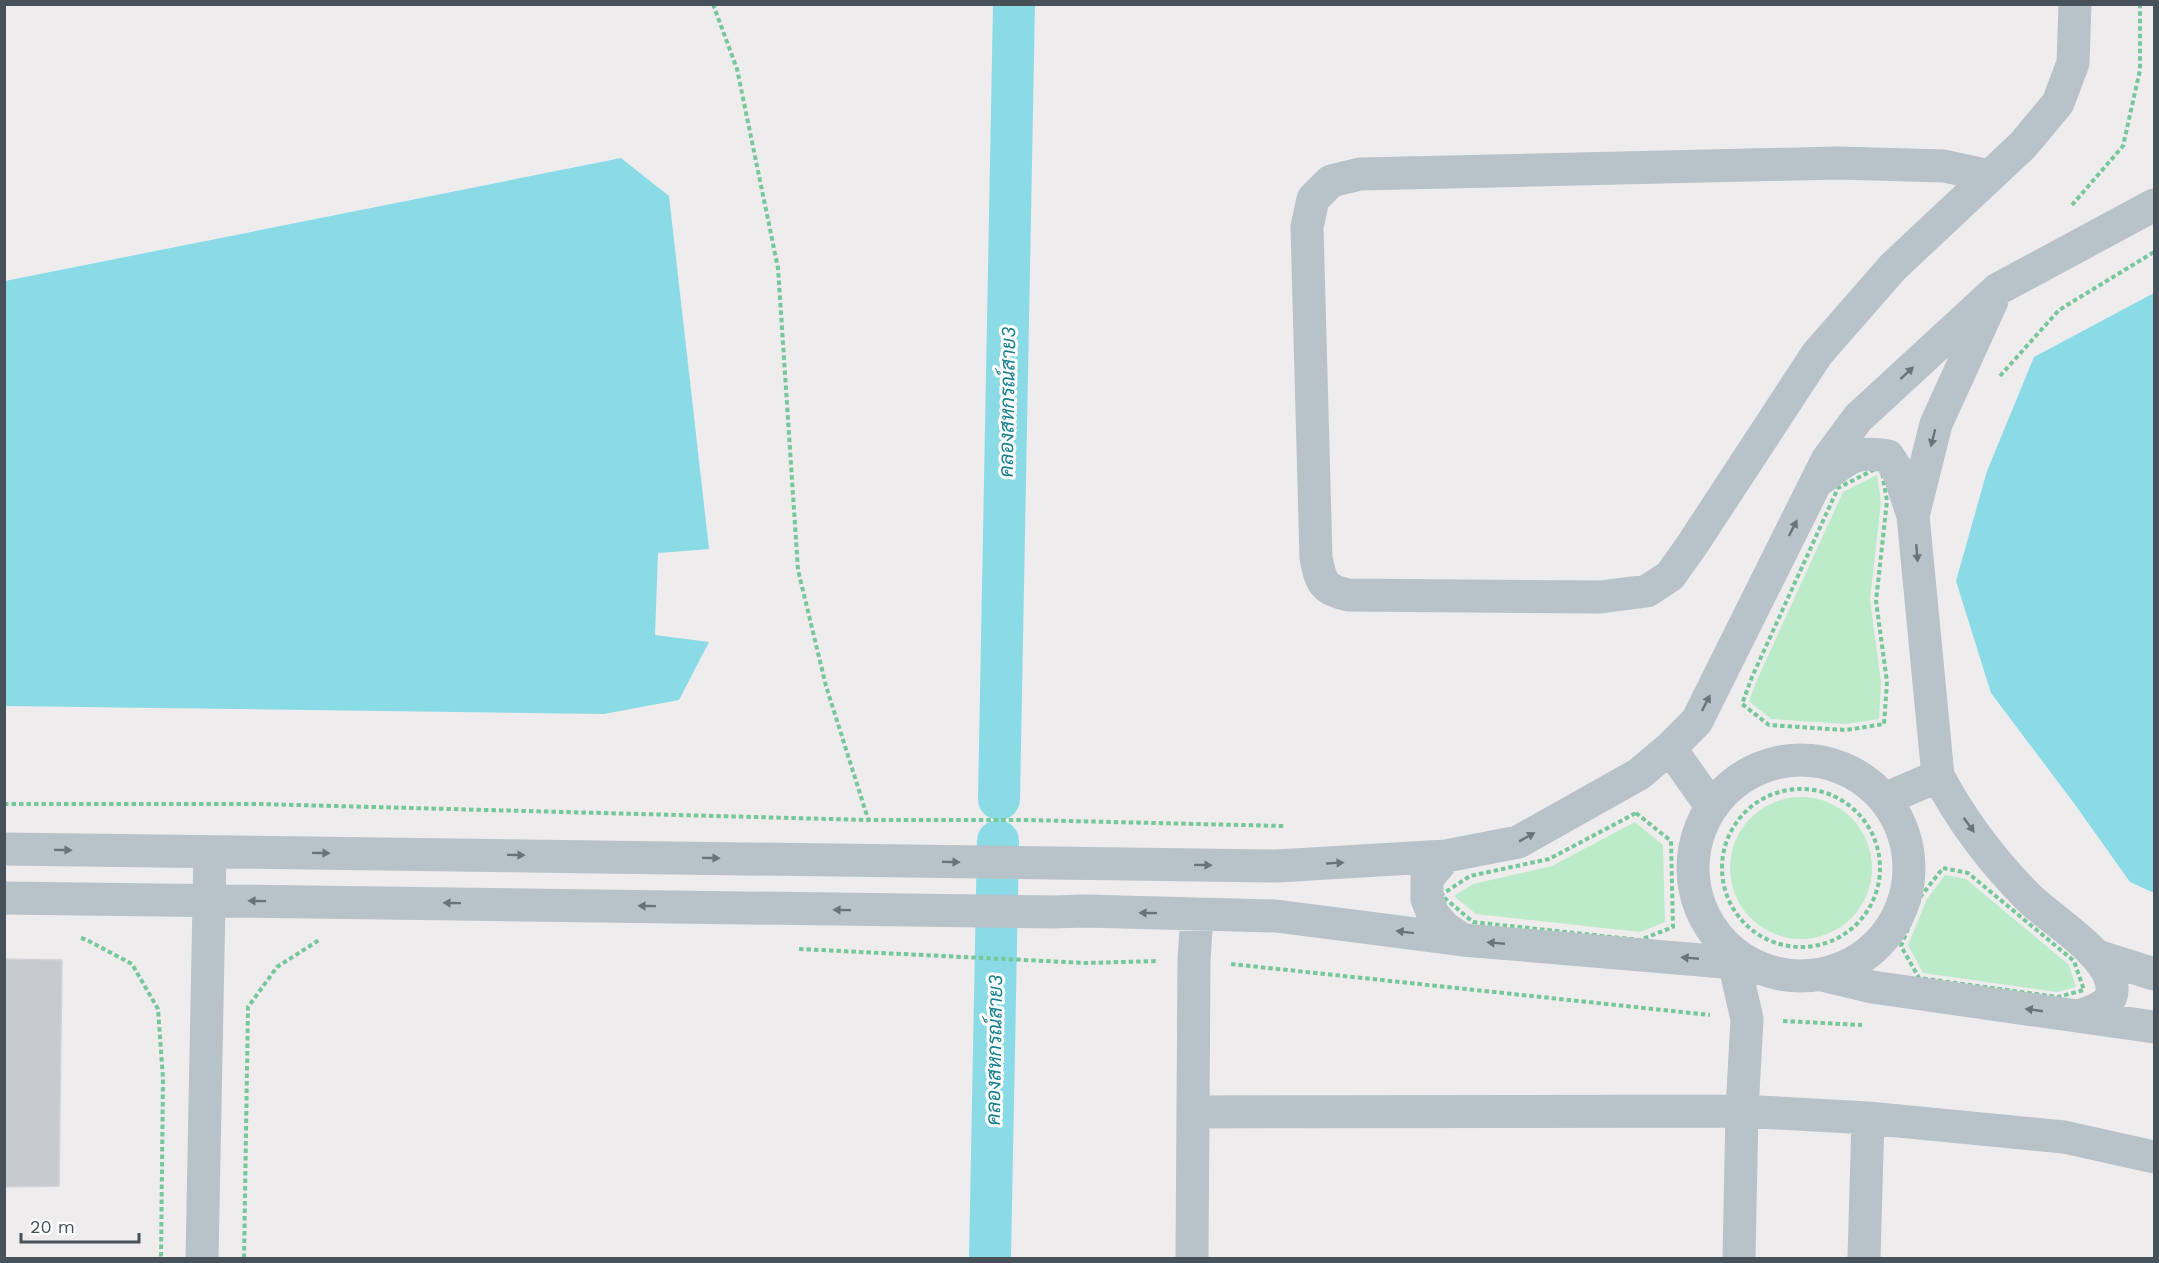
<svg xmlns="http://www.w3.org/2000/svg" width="2159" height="1263" viewBox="0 0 2159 1263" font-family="'Work Sans',Sarabun,sans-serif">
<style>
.green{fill:#bcebca}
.water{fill:#8bdbe6}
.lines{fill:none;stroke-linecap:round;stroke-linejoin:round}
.canal{stroke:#8bdbe6;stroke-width:42}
.building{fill:#c7cacf;stroke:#d1d3d8;stroke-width:1.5}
.path{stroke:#76c799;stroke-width:4;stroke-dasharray:4.5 3;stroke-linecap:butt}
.minor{stroke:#b8c2c9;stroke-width:33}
.oneway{fill:#68737b}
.labels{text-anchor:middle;stroke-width:6;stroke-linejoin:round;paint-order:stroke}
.water-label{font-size:20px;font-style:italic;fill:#148090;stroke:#fff}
</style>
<rect width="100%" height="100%" fill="#efeced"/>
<!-- green -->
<path class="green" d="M1877,475L1881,502L1870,600L1881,682L1879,719L1846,724L1771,719L1749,701L1757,680L1843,492Z
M1730 868a71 71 0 1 1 142 0a71 71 0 1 1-142 0Z
M1635,822L1663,845L1665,922L1640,932L1476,914L1454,896L1473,884L1552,866Z
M1945,875L1966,879L2069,965L2076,987L2057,992L1923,973L1908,945L1927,899Z"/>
<!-- water -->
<path class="water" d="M621,158L669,196L709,549L658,553L655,635L709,642L679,700L604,714L5,706V281Z
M2154,293V893L2130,882L2076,806L1991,693L1956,581L1987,471L2034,357Z"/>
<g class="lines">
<!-- canal -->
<path class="canal" d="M999,799L1014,4
M990,1258L998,841"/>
</g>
<!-- building -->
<path class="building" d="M4,959L62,960L59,1186L4,1187Z"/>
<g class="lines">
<!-- path -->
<path class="path" d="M713,4L737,69L778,268L798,570L826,686L869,822
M2072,205L2123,146L2140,70V4
M2000,376L2059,310L2154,252
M1881,466L1887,501L1876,601L1887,682L1884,724L1846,730L1769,725L1742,704L1752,677L1838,488Z
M1722 868a79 79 0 1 1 158 0a79 79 0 1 1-158 0Z
M4,804H259L868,820H1027L1284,826
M1636,813L1671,841L1673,927L1640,940L1473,922L1441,895L1470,876L1549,859Z
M1943,868L1968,873L2074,961L2084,990L2058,997L1919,978L1901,946L1921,896Z
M81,938L87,940L132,964L158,1009L163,1079L161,1258
M799,949L1086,963L1158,961
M1231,964L1710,1015
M1783,1021L1862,1025
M244,1258L248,1007L277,967L319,940"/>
<!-- minor -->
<path class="minor" d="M1990,176L1944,166L1838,163L1360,174L1331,181L1313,199L1307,227L1316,558C1321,583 1323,589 1348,595L1600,597L1647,591L1670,576L1692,545L1817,354L1893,267L2023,145L2058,103L2073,63L2075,4
M1822,478C1849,458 1854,450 1888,456L1899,473L1913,516L1938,776L1885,799
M1913,516L1936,424L1992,301
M1670,748L1711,806
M1693 868a108 108 0 1 1 216 0a108 108 0 1 1-216 0Z
M1938,776C1961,819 1993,862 2028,897C2050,919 2104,951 2111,981C2117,1005 2096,1010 2079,1016
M4,849L1277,866L1446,856L1518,842L1639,774L1670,748L1697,721L1827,460L1858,418L1998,289L2154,205
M1446,856L1427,879V899L1433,914L1444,927L1463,940
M4,898L1053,912L1085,911L1276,916L1463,940L1748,964
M2097,956L2154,974
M1734,962L1747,1019L1742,1111L1739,1258
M1822,975L1872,987L2154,1027
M1193,1112L1742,1111L1868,1118L2064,1137L2154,1157
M202,1258L210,852
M1192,1258L1194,960L1197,914
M1864,1258L1868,1118"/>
</g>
<!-- one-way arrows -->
<defs><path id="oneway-solid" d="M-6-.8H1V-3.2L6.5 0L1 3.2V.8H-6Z" transform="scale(1.5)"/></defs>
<g class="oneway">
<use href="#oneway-solid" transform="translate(1907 373) rotate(-43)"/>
<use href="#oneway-solid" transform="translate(1933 438) rotate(104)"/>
<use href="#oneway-solid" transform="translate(1793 528) rotate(-63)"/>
<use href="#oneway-solid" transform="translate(1917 553) rotate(85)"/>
<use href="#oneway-solid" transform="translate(1706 703) rotate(-63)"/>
<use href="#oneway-solid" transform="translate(1969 825) rotate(54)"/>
<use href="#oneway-solid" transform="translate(1527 837) rotate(-29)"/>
<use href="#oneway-solid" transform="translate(63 850) rotate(1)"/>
<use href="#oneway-solid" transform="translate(321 853) rotate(1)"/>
<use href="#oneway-solid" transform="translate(516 855) rotate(1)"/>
<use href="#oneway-solid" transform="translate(711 858) rotate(1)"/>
<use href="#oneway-solid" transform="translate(951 862) rotate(1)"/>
<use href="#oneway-solid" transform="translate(1335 863) rotate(-3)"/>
<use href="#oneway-solid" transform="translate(1203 865) rotate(1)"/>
<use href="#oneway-solid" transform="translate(257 901) rotate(-179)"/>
<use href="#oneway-solid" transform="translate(452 903) rotate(-179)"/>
<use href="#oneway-solid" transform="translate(647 906) rotate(-179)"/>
<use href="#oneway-solid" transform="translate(842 910) rotate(-179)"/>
<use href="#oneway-solid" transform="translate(1148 913) rotate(-179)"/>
<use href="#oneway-solid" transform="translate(1405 932) rotate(-173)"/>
<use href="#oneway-solid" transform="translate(1496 943) rotate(-175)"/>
<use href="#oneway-solid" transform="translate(1690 958) rotate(-175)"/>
<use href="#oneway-solid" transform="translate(2034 1010) rotate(-172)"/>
</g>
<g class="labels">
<!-- water labels -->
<g class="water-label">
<text transform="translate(1007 402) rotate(-89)" y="7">คลองสหกรณ์สาย3</text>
<text transform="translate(994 1050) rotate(-89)" y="7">คลองสหกรณ์สาย3</text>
</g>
</g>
<!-- border -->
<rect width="2159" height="1263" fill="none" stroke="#465159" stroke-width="12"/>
<!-- scale -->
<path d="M21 1233v9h118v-9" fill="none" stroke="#465159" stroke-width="3"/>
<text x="30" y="1233" font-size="18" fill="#465159" stroke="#ffffff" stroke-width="4.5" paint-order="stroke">20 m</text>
</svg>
